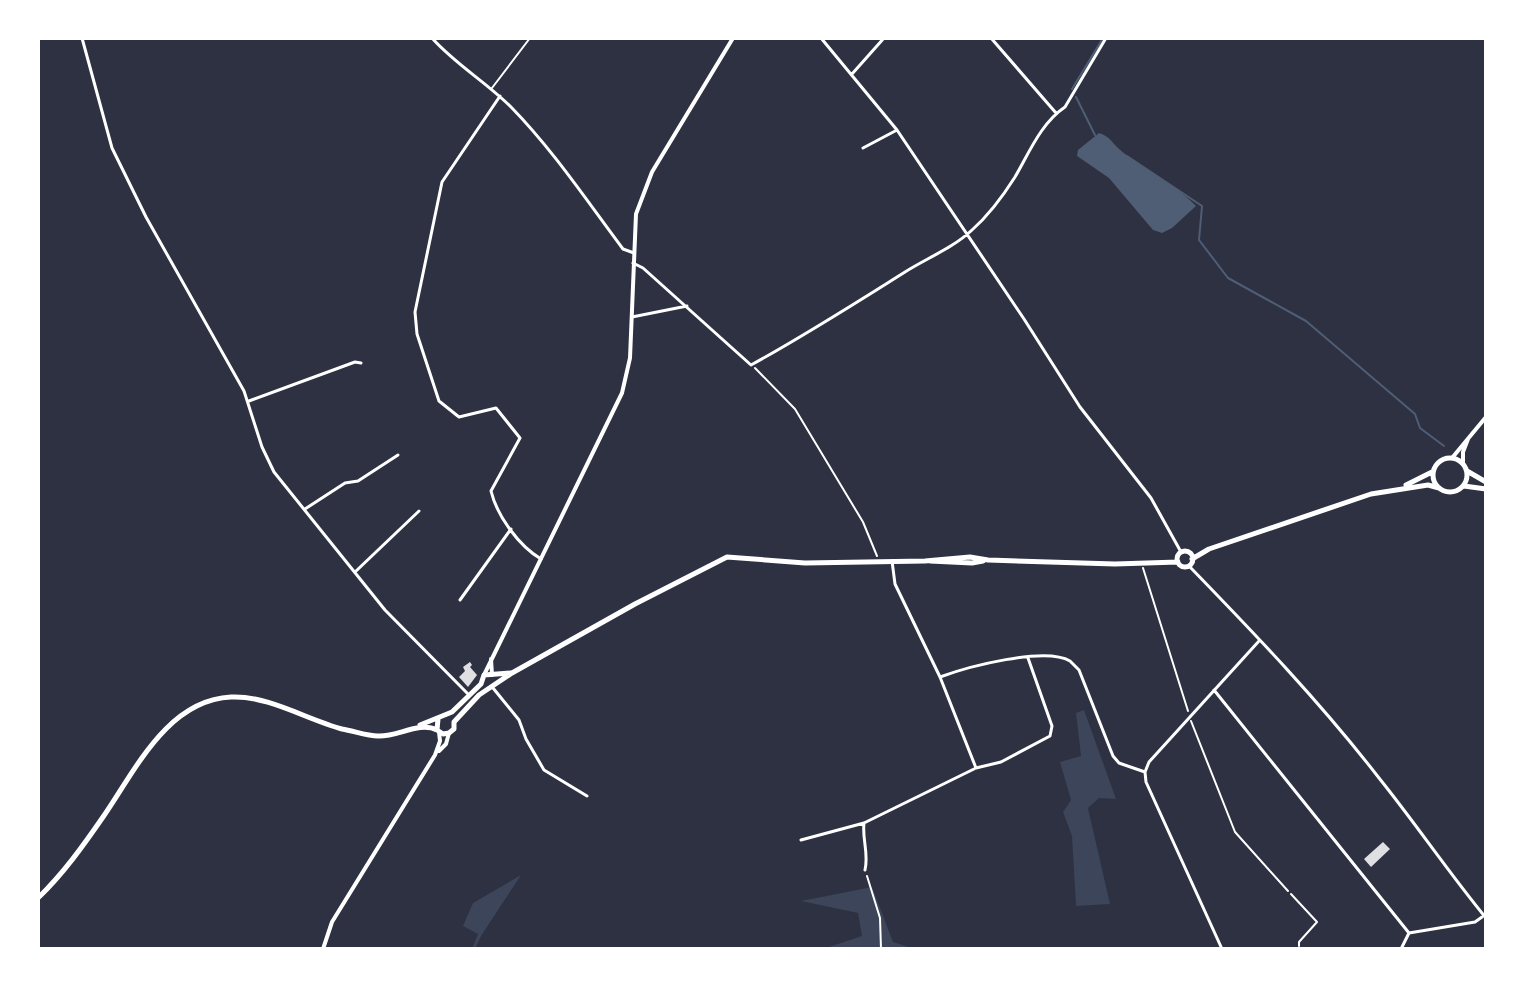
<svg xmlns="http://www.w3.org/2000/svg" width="1524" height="987" viewBox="0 0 1524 987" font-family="'PT Serif',serif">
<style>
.green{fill:#3c4559}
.water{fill:#4f5d75}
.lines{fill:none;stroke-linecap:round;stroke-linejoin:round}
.stream{stroke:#4f5d75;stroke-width:2}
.building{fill:#e0e0e3}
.path{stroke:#fff;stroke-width:2}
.service{stroke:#fff;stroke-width:2}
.minor{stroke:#fff;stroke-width:3}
.tertiary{stroke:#fff;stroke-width:4}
.secondary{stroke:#fff;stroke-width:4}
.primary{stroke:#fff;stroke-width:5}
</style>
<rect width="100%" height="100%" fill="#2d3142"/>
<!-- green -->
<path class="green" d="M1084,710L1116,799L1099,798L1088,808L1110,904L1076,906L1072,836L1063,812L1071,800L1060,762L1081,756L1076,713Z
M521,875L481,936L475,949H472L478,934L463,926L473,903Z
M872,887L893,942L915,949H823L862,936L858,913L801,901Z"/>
<!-- water -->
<path class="water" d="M1099,133C1109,136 1111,141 1118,148C1142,170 1174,183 1196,206L1172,228L1162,233L1153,230L1109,178L1077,156L1078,150Z"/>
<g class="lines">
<!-- stream -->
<path class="stream" d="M1072,89L1103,38
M1076,97L1095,135
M1127,156L1202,206L1199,240L1228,278L1306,321L1415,414L1420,428L1444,446"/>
</g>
<!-- building -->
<path class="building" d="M470,662L472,665L470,667L477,675L468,687L459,677L465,671L463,667Z
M1383,842L1390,849L1371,867L1364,859Z"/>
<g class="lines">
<!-- path -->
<path class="path" d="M755,368L795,409L863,522L877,556
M1143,568L1188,711
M1191,721L1235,832L1288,891
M867,876L880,918L881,949
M1291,894L1317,922L1299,942V946"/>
<!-- service -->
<path class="service" d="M492,88L530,38"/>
<!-- minor -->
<path class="minor" d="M82,38L112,148L146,217L244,391L262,447L274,472L385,610L469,695
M432,38C455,64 486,82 511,107C553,150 587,201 623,249L634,253
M821,38L897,130L1024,319L1080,407L1151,498L1181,552
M991,38L1056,113
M852,74L884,38
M500,96L442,182L415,312L417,334L439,401L459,417L496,408L520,438L491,491C497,516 519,546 541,559
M863,148L897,130
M633,263L643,268L751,365C804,336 854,304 905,272C927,258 953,248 972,230C989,215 1003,196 1015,177C1029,153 1041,123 1065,107L1106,38
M632,317L687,306
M249,401L355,362L361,363
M305,509L345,483L358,481L398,455
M892,561L895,584L940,677L976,768
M1189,566C1255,634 1321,703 1379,778C1416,824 1449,873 1486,918
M355,572L419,511
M460,600L511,529
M940,677C967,667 1045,646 1070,661C1071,662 1078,669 1079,670L1113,756L1119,763L1145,772
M493,688L519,720L526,739L544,770L587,796
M1214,690L1409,933
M976,768L1001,762L1050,736L1052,726L1028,658
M864,823C862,840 869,853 865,870
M801,840L864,823L974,769
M1409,933L1475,922L1482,917
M1222,949L1146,782L1145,772L1149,762L1259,641
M1401,949L1409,933"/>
<!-- tertiary -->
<path class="tertiary" d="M491,659L492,675
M484,675L622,393L630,358L636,214L652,172L733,38"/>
<!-- secondary -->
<path class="secondary" d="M1452,458L1486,417
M1463,463V452L1468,439
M439,751L446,744L449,733
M323,949L332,922L435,755L440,741L439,732"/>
<!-- primary -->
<path class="primary" d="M1433 475a17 17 0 1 1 34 0a17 17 0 1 1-34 0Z
M1467,471L1486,482
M1406,485L1432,472
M1464,486L1486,489
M1177 559a8 8 0 1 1 16 0a8 8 0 1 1-16 0Z
M1192,559L1209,549L1371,494L1428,485L1439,488
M930,561L972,563L983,561
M438,719L437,730L443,734L449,733L454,729V722L479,695L512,673L635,604L727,557L805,563L925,561L970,557L988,560L1115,564L1178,562
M420,725L452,712L481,684L484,675L511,673
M38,898C63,874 83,846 103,817C135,771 167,700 231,697C267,695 308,720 342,729C354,731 367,736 378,736C398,737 419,721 437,730"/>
</g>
<!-- border -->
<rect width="1524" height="987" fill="none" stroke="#ffffff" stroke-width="80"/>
</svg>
